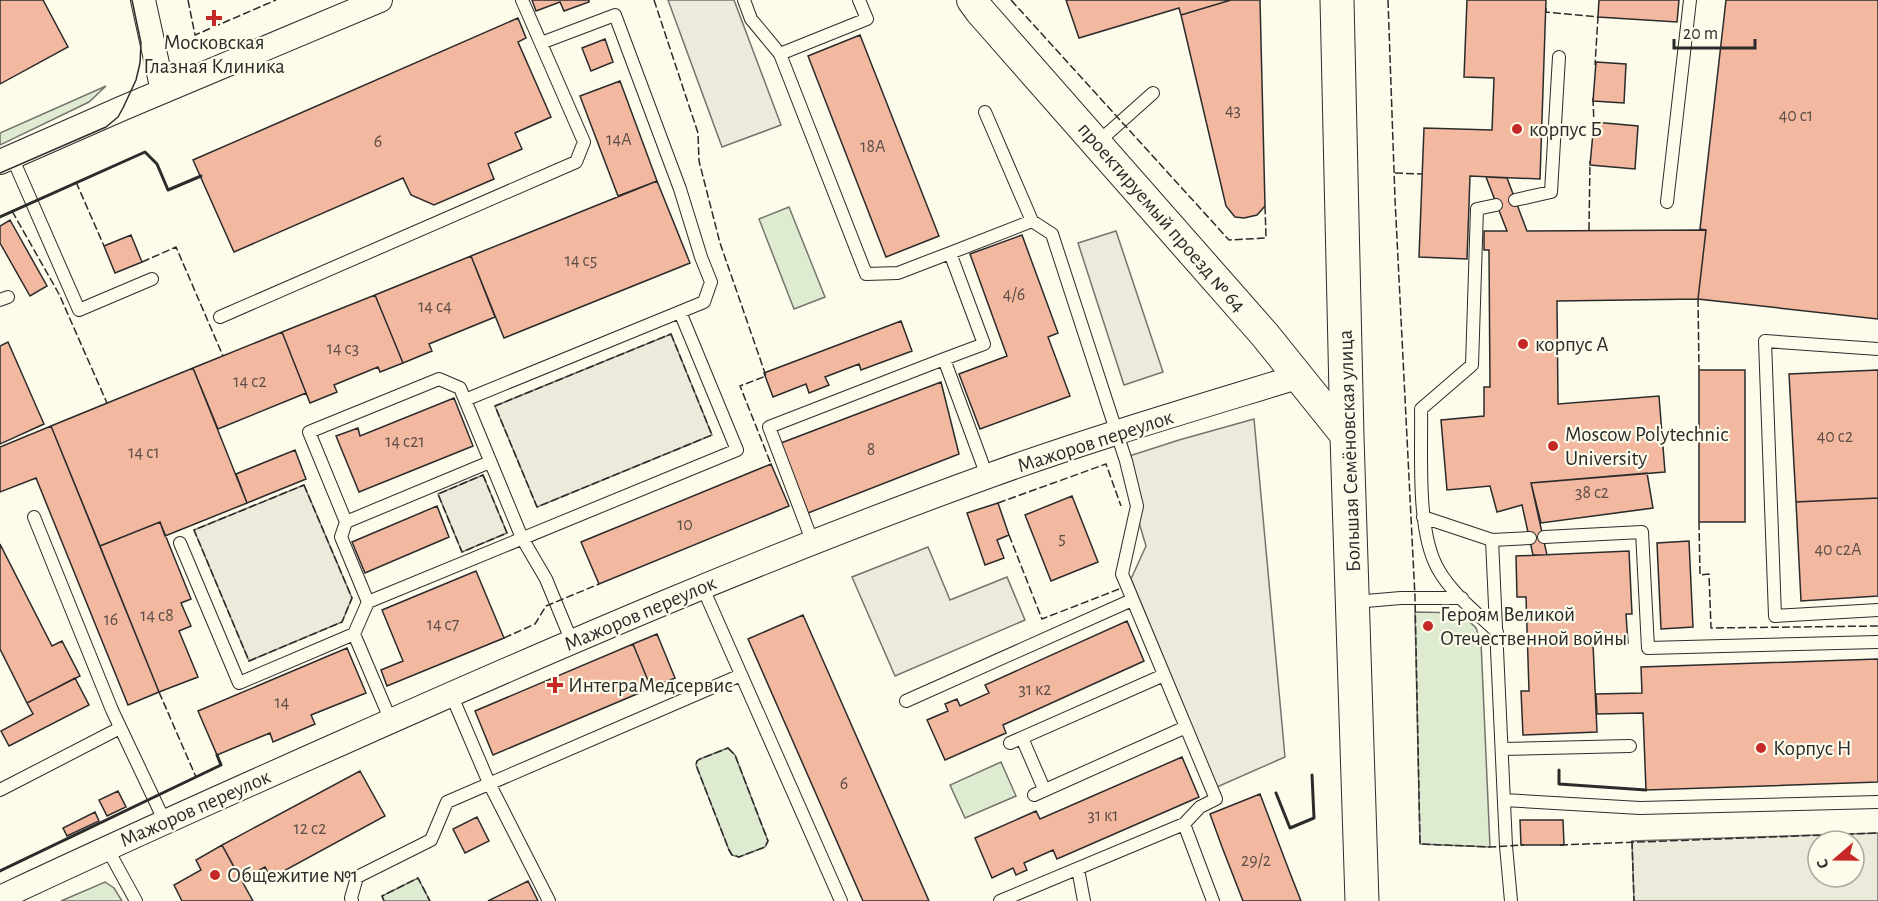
<svg xmlns="http://www.w3.org/2000/svg" width="1878" height="901" viewBox="0 0 1878 901" font-family="'Alegreya Sans',sans-serif">
<style>
.green{fill:#deebd1;stroke:#74746e;stroke-width:1.5}
.parking{fill:#eceadb;stroke:#74746e;stroke-width:1.5;fill-rule:evenodd}
.building{fill:#f2b8a0;stroke:#2b2b2b;stroke-width:1.5}
.lines{fill:none;stroke-linecap:round;stroke-linejoin:round}
.service-casing{stroke:#2b2b2b;stroke-width:14}
.minor-casing{stroke:#2b2b2b;stroke-width:26}
.tertiary-casing{stroke:#2b2b2b;stroke-width:32}
.secondary-casing{stroke:#2b2b2b;stroke-width:35}
.service{stroke:#fdfbea;stroke-width:12}
.minor{stroke:#fdfbea;stroke-width:24}
.tertiary{stroke:#fdfbea;stroke-width:30}
.secondary{stroke:#fdfbea;stroke-width:33}
.tram{stroke:#2b2b2b;stroke-width:1.5}
.fence{stroke:#2b2b2b;stroke-width:1.5;stroke-dasharray:8 3;stroke-linecap:butt}
.wall{stroke:#2b2b2b;stroke-width:3}
.poi-dot{fill:#c62828;stroke:#fdfbea;stroke-width:2}
.labels{text-anchor:middle;stroke-width:4.5;stroke-linejoin:round;paint-order:stroke}
.number-label{font-size:18px;fill:#5d4e48}
.poi-label{font-size:21px;fill:#2b2b2b;stroke:#fdfbea;text-anchor:start}
.street-label{font-size:21px;fill:#2b2b2b;stroke:#fdfbea}
</style>
<rect width="100%" height="100%" fill="#fdfbea"/>
<!-- green -->
<path class="green" d="M106,86L89,102L0,145V133Z
M789,207L825,297L794,309L759,219Z
M1415,612L1461,613L1476,628L1481,642L1490,847L1420,844Z
M728,748L735,755L768,841L765,847L739,857L732,855L729,850L696,765L697,761L700,759Z
M1001,762L1016,796L965,818L950,785Z
M418,878L430,901H384L382,896Z
M105,882L114,888L122,901H61Z"/>
<!-- parking -->
<path class="parking" d="M668,0H734L781,125L722,147Z
M1116,231L1163,372L1124,385L1078,243Z
M671,334L712,435L537,507L495,406Z
M1254,419L1285,757L1217,787L1131,579L1146,546L1120,459L1179,440Z
M483,475L507,533L462,552L438,494Z
M304,485L352,598L342,622L249,661L194,530Z
M928,547L950,600L1007,577L1025,620L895,676L852,577Z
M1878,833V901H1634L1632,841ZM1818,841H1854V877H1818Z"/>
<!-- building -->
<path class="building" d="M0,0H43L68,47L0,84Z
M532,0H589V2L564,11L560,2L536,11Z
M1066,0H1231L1181,15L1179,8L1079,38Z
M1231,0H1260L1265,206L1257,215L1244,218L1235,217L1226,206L1181,15Z
M1467,0H1546L1540,179L1470,176L1467,259L1419,257L1424,128L1492,130L1494,78L1464,77Z
M1599,0H1679L1677,22L1598,17Z
M1726,0H1878V319L1698,299L1706,230L1700,229Z
M518,18L526,38L518,42L551,117L515,133L522,149L488,164L494,179L434,205L411,195L403,178L234,252L193,160Z
M860,35L939,236L886,257L808,56Z
M605,39L613,62L591,71L582,48Z
M1596,62L1626,64L1624,103L1593,101Z
M620,81L657,181L618,196L580,96Z
M1594,122L1638,126L1635,169L1590,165Z
M1486,177L1507,178L1527,231L1706,230L1698,299L1557,301L1558,404L1659,396L1665,472L1531,483L1547,555H1533L1522,505L1497,512L1490,486L1447,490L1441,420L1484,416V387H1490L1489,250H1484V231H1507Z
M657,181L690,263L504,338L471,256Z
M10,220L47,286L30,296L0,243V226Z
M131,235L142,262L115,273L104,246Z
M1022,235L1058,333L1048,337L1070,396L980,429L959,374L1007,356L970,254Z
M471,256L495,317L429,344L432,351L403,363L375,295Z
M375,295L403,363L380,372L378,367L334,385L337,392L310,403L282,332Z
M901,321L912,351L861,370L859,364L825,377L829,385L809,393L806,384L773,397L764,373Z
M282,332L306,393L218,429L193,368Z
M8,342L44,424L0,444V346Z
M193,368L247,503L165,536L160,522L100,546L51,426Z
M1699,370H1745V522H1699Z
M1878,370V498L1796,502L1789,374Z
M941,382L959,454L808,513L781,443Z
M454,398L473,446L359,492L336,436L358,428L360,436Z
M51,426L159,692L128,705L36,478L0,492V447Z
M295,450L306,479L247,503L236,474Z
M771,464L789,506L599,584L581,542Z
M1647,473L1653,508L1541,523L1531,483Z
M1072,496L1098,562L1051,581L1025,515Z
M1878,498V596L1801,601L1796,502Z
M998,503L1009,535L997,540L1004,558L985,565L967,513Z
M437,506L449,537L365,573L352,542Z
M160,522L191,599L181,603L191,626L179,631L198,677L159,692L100,546Z
M1689,541L1693,627L1661,629L1657,543Z
M0,544L52,646L62,641L80,676L27,703L0,649Z
M1629,551L1632,614H1626L1628,643L1593,644L1597,732L1523,735L1521,691H1529L1526,597H1517L1516,556Z
M476,571L504,638L387,686L381,670L403,661L382,610Z
M803,615L929,901H863L748,639Z
M1127,621L1144,661L1003,725L1006,733L945,760L927,720L948,711L945,704L957,699L960,706L989,693L985,685Z
M657,634L675,678L651,688L633,644Z
M633,644L651,688L493,755L475,711Z
M347,648L366,693L311,715L315,724L273,742L270,733L217,755L198,711Z
M1878,659V782L1646,790L1643,713L1597,714L1596,694L1642,693L1641,667Z
M75,678L89,705L9,746L1,731L33,714L27,703Z
M1182,757L1199,797L1057,859L1053,850L1024,863L1027,870L1016,875L1013,868L992,878L975,838L1036,811L1040,819Z
M360,771L385,816L271,878L265,867L241,880L222,845Z
M118,791L126,807L107,816L99,800Z
M1260,794L1290,873L1301,901H1243L1222,847L1210,814Z
M95,812L99,821L67,836L63,828Z
M477,817L489,841L465,853L453,829Z
M1520,820H1563L1564,845H1521Z
M222,845L253,901H182L174,885L201,870L196,860Z
M528,881L538,901H488Z"/>
<g class="lines">
<!-- service casing -->
<g class="service-casing">
<path id="service" d="M744,0L751,19L780,54L866,274L898,273L950,253
M541,43L615,15L680,189L701,257L711,282L704,302L465,400L522,538L546,579L572,642
M780,54L867,19L859,0
M985,112L1032,221
M1097,143L1153,93
M12,157L79,310L152,279
M1515,200L1551,192L1559,57
M1667,202L1690,0
M1496,205L1477,209L1472,365L1421,409C1422,454 1416,530 1438,569C1452,594 1477,613 1497,632
M0,300L8,297
M220,317L576,162L584,142L522,0
M1878,349L1765,341L1775,616L1878,610
M490,462L346,522L341,537L368,602L737,450L680,312
M987,476L944,359L984,344L950,253L1032,221L1052,234L1126,461L1137,506L1122,574L1216,799L1200,807L1184,824L1000,901
M34,517L112,710L165,822
M1423,517L1492,540L1530,538
M346,522L309,432L439,379L460,388L465,400
M1544,537L1642,532L1648,648L1878,642
M1492,540L1506,846L1511,901
M180,543L239,683L354,634
M813,543L769,427L944,359
M702,586L841,901
M368,602L354,634L391,721
M1354,602L1401,598H1462
M451,694L489,783L549,901
M906,701L1132,600
M1022,738L1044,789
M1010,743L1164,675
M1502,749L1630,746
M0,790L120,728
M1034,795L1186,727
M1504,800L1640,808L1878,802
M1184,824L1213,901
M107,848L136,901
M1078,869L1084,901
M352,901L351,898L357,877L431,840L447,802L741,675"/>
</g>
<!-- minor casing -->
<g class="minor-casing">
<path id="minor" d="M143,0L163,91
M0,162L123,108L380,0
M0,898C115,844 231,792 346,741C559,646 772,554 991,475C1093,438 1196,408 1300,376"/>
</g>
<!-- tertiary casing -->
<g class="tertiary-casing">
<path id="tertiary" d="M972,0L980,11L1265,335L1347,437"/>
</g>
<!-- secondary casing -->
<g class="secondary-casing">
<path id="secondary" d="M1337,0L1347,437L1362,901"/>
</g>
<!-- service -->
<use href="#service" class="service"/>
<!-- minor -->
<use href="#minor" class="minor"/>
<!-- tertiary -->
<use href="#tertiary" class="tertiary"/>
<!-- secondary -->
<use href="#secondary" class="secondary"/>
<!-- tram -->
<path class="tram" d="M0,173L106,127L118,117L123,108L136,80L140,63L141,43L132,0"/>
<!-- fence -->
<path class="fence" d="M188,0L195,35L276,0
M654,0L698,133L699,161L720,243L766,376L740,386L771,464
M1011,0L1229,240L1266,238L1265,206
M1388,0L1395,199L1415,597L1420,844L1490,847L1524,845
M1546,8V12L1598,17L1595,65
M1593,98L1594,125
M1395,173L1422,174
M76,182L104,246
M12,211L59,294L107,403
M1589,230L1590,161
M142,262L176,247L223,356
M1698,299L1699,370
M671,334L712,435L537,507L495,406Z
M483,475L507,533L462,552L438,494Z
M304,485L352,598L342,622L249,661L194,530Z
M998,503L1106,464L1121,506
M1699,522L1700,575L1709,574L1711,628L1878,626
M1009,535L1042,619L1119,589
M504,638L535,624L546,606L599,584
M159,692L196,777
M728,748L735,755L768,841L765,847L739,857L732,855L729,850L696,765L697,761L700,759Z
M1632,841L1634,901
M1560,845L1878,833
M384,901L382,896L418,878L430,901"/>
<!-- wall -->
<path class="wall" d="M0,217L145,152L157,164L168,190L201,176
M1559,770V784L1646,790
M1276,793L1290,828L1314,818L1312,775
M0,871L221,765L217,755"/>
</g>
<!-- markers -->
<g class="poi-dot">
<path d="M211 9h6v6h6v6h-6v6h-6v-6h-6v-6h6z"/>
<circle cx="1517" cy="129" r="6"/>
<circle cx="1523" cy="344" r="6"/>
<circle cx="1553" cy="446" r="6"/>
<circle cx="1428" cy="626" r="6"/>
<path d="M552 676h6v6h6v6h-6v6h-6v-6h-6v-6h6z"/>
<circle cx="1761" cy="748" r="6"/>
<circle cx="215" cy="875" r="6"/>
</g>
<g class="labels">
<!-- number labels -->
<g class="number-label">
<text x="1233" y="116">43</text>
<text x="1796" y="121">40 с1</text>
<text x="619" y="145">14A</text>
<text x="378" y="147">6</text>
<text x="873" y="152">18А</text>
<text x="581" y="266">14 с5</text>
<text x="1014" y="300">4/6</text>
<text x="435" y="312">14 с4</text>
<text x="343" y="354">14 с3</text>
<text x="250" y="387">14 с2</text>
<text x="1835" y="442">40 с2</text>
<text x="405" y="447">14 с21</text>
<text x="871" y="455">8</text>
<text x="144" y="458">14 с1</text>
<text x="1592" y="498">38 c2</text>
<text x="685" y="530">10</text>
<text x="1062" y="544">5</text>
<text x="1838" y="555">40 с2А</text>
<text x="157" y="621">14 с8</text>
<text x="111" y="625">16</text>
<text x="443" y="630">14 с7</text>
<text x="1035" y="695">31 к2</text>
<text x="282" y="708">14</text>
<text x="844" y="789">6</text>
<text x="1103" y="821">31 к1</text>
<text x="310" y="834">12 с2</text>
<text x="1256" y="866">29/2</text>
</g>
<!-- poi labels -->
<g class="poi-label">
<text x="214" y="49" text-anchor="middle">Московская<tspan x="214" dy="24">Глазная Клиника</tspan></text>
<text x="1529" y="136">корпус Б</text>
<text x="1535" y="351">корпус А</text>
<text x="1565" y="441">Moscow Polytechnic<tspan x="1565" dy="24">University</tspan></text>
<text x="1440" y="621">Героям Великой<tspan x="1440" dy="24">Отечественной войны</tspan></text>
<text x="568" y="692">ИнтеграМедсервис</text>
<text x="1773" y="755">Корпус Н</text>
<text x="227" y="882">Общежитие №1</text>
</g>
<!-- street labels -->
<g class="street-label">
<text transform="translate(1162 217) rotate(49)" y="7">проектируемый проезд № 64</text>
<text transform="translate(1095 441) rotate(-18)" y="7">Мажоров переулок</text>
<text transform="translate(1349 451) rotate(-92)" y="7">Большая Семёновская улица</text>
<text transform="translate(640 613) rotate(-23)" y="7">Мажоров переулок</text>
<text transform="translate(195 808) rotate(-24)" y="7">Мажоров переулок</text>
</g>
</g>
<!-- north arrow -->
<g transform="translate(1836 859) rotate(250)"><circle r="28" fill="#fdfbea" stroke="#a9a89e" stroke-width="1.5"/>
<path d="M0-4.5L10 22L0 15L-10 22Z" fill="#c62828"/>
<text y="-9" font-size="16" font-weight="bold" text-anchor="middle" fill="#2b2b2b">С</text>
</g>
<!-- scale -->
<path d="M1674 39v9h81v-9" fill="none" stroke="#2b2b2b" stroke-width="3"/>
<text x="1683" y="39" font-size="18" fill="#2b2b2b" stroke="#fdfbea" stroke-width="4.5" paint-order="stroke">20 m</text>
</svg>
